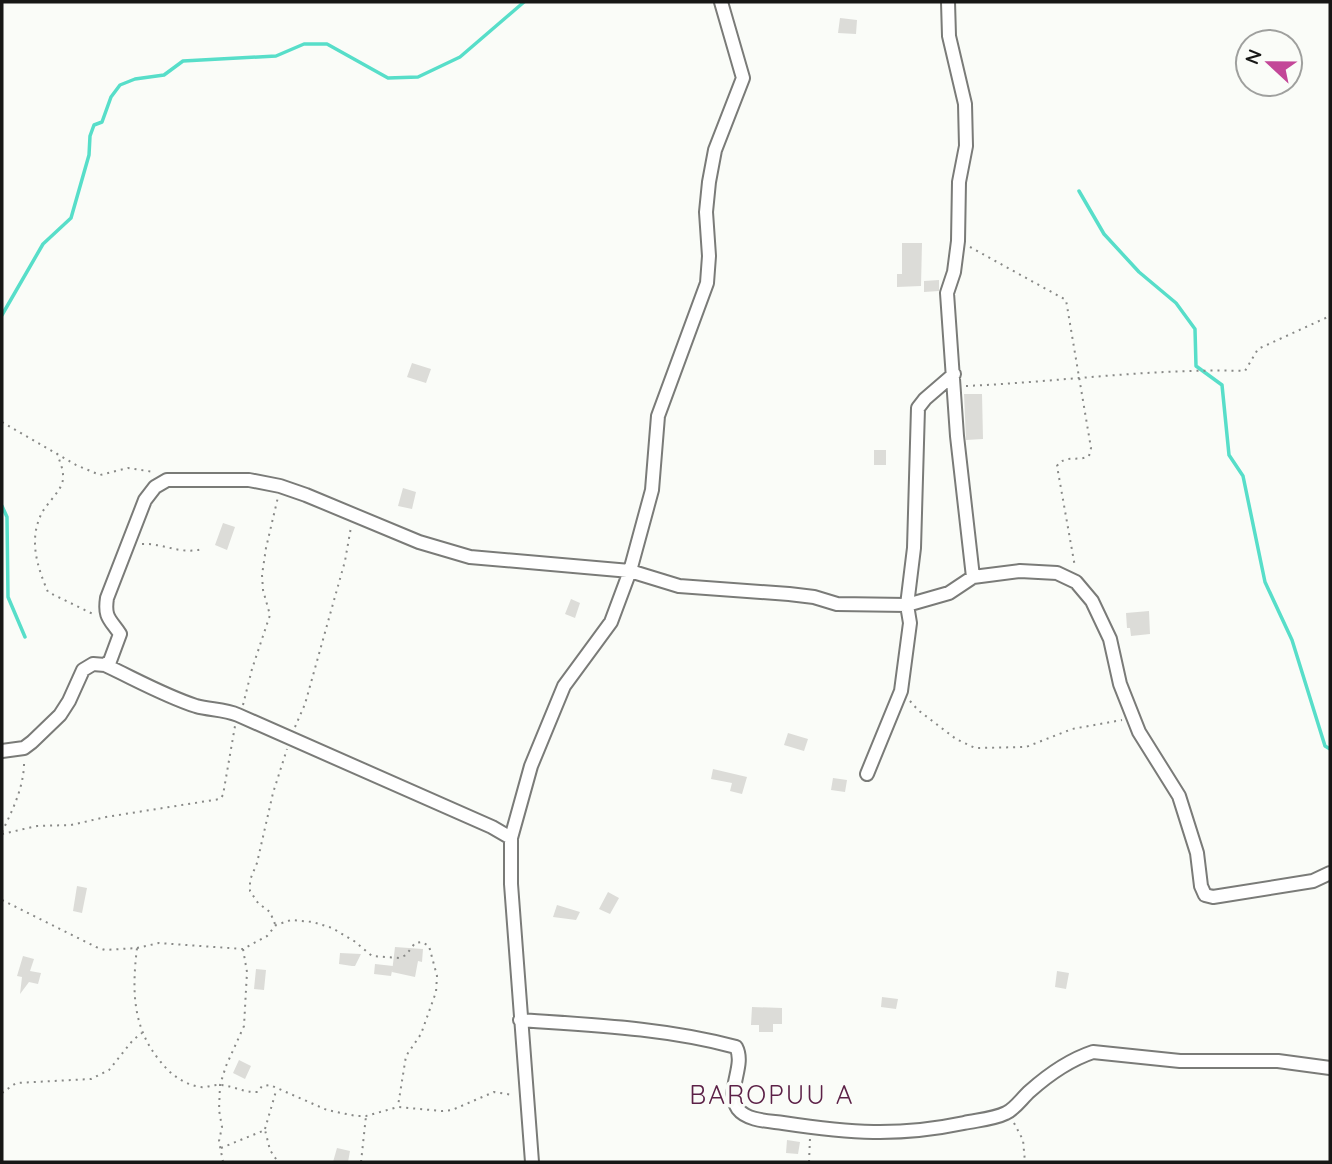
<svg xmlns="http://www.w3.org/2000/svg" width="1332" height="1164" viewBox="0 0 1332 1164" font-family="Quicksand,sans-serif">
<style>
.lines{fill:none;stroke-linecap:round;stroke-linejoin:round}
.stream{stroke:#57dec9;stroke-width:3.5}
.building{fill:#dcdcd8}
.minor-casing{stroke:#7a7b78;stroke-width:16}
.path{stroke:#888987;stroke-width:2;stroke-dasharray:2 5;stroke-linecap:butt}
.minor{stroke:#fff;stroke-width:12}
.labels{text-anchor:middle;stroke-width:7;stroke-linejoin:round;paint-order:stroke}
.quarter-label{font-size:26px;letter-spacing:2px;fill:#5c2147;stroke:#fafcf8}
</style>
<rect width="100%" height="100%" fill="#fafcf8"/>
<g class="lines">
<!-- stream -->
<path class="stream" d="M1079,191L1104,234L1139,272L1176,303L1195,329L1196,366L1222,385L1229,455L1243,476L1265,582L1292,640L1325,746L1330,749
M2,315L43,244L71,218L89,155L90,136L94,125L102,122L111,97L120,85L135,79L164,75L183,61L276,56L304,44H327L388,78L418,77L460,57L524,2
M2,506L7,517L8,597L25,637"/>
</g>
<!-- building -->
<path class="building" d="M840,18L857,20L856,34L838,33Z
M902,243H922L921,286L897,287V274H902Z
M939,280V291L924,292V281Z
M412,363L431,369L426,383L407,377Z
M964,394H982L983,439L966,440Z
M874,450H886V465H874Z
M403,488L416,492L412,509L398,506Z
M223,523L235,527L227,550L215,545Z
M571,599L580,603L575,618L565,614Z
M1149,611L1150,634L1131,636L1130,628H1127L1126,613Z
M788,733L808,739L804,751L784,745Z
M713,769L747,777L742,794L730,791L732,783L711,779Z
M833,778L847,780L845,792L831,790Z
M77,886L87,888L82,913L73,911Z
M608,892L619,898L610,914L599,909Z
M557,905L580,912L576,920L553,917Z
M395,947L423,949L422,962L418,961L415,977L392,972Z
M340,953L361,954L355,966H352L339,964Z
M23,956L34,959L30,971L41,973L38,984L29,982L20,994L22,977L17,976Z
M375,964L393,966L391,976L374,974Z
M256,969L266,970L264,990L254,989Z
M1057,971L1069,973L1066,989L1055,987Z
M882,997L898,999L896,1009L881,1007Z
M752,1007L782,1008V1024H773V1032H759V1025H751Z
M239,1060L251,1066L245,1079L233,1073Z
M787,1140L800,1142L798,1154L786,1153Z
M337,1148L350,1151L348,1162H333Z"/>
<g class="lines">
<!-- minor casing -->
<g class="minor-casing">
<path id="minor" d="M948,2L949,36L965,104L966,146L959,182L958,241L954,272L947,293L957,436L973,577
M105,665L110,661L120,634C110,619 104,618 107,598L145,500L155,487L167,480H249L280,486L306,495L419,542L470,557L630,571L679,586L789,594L814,597L837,604L907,605L914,548L918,408L925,399L954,374
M2,751L24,748L32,742L60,715L69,701L83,670L93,664L105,665C135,679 165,696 196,706C210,710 224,709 238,715L492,827L511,838
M867,774L901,691L910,623L907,605L949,593L973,577L1020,571L1057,573L1076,582L1092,601L1110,639L1120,684L1139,732L1179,796L1197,853L1201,886L1205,895L1213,897L1313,881L1330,873
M520,1020C592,1025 666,1028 736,1047C746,1066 725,1090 738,1109C747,1121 770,1121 783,1123C850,1133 897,1137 964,1123C978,1120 994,1119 1006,1113C1015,1109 1022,1098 1030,1091C1048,1075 1069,1060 1093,1052L1180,1061H1278L1330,1068
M532,1162L511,884V838L531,766L564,686L611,622L630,571L652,490L658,416L707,283L709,256L706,212L709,182L715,150L743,78L721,2"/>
</g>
<!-- path -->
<path class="path" d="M970,247L1066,300L1091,448L1089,456C1078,462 1065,454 1057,466L1075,567
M966,386C1059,382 1152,368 1245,371L1258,349L1330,316
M2,422L76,465L100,475L128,468L154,472
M57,453C59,460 63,468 63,475C65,490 45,503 40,517C29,542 38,569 48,592L95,615
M142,544C164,543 179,555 203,549
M910,701L918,710L956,739L975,748L1026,747L1072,729L1122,720
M243,705L252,669L270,615L263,590L262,575L266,548L278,497
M295,727L305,704L345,561L351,527
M2,832C13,809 25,785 24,759
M2,834L37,826L71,825L106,817L220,799L223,795L235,726
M2,900L96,947L105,950L137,948C132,990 132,1027 160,1061C170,1074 183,1084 200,1087C207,1088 214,1084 221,1085C234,1086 244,1093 258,1092L262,1086L270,1085L327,1110L356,1116H366L398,1107L442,1111L452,1110L494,1092L513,1095
M275,924L270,912L258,903L250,891V880L257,863L273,793L287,749
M137,948L159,943L243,949L267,936L276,925L291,920L313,922L332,928L354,941L372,956L399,958L406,955L415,943L422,942L429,946L437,976L436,992L421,1034L406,1056L398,1106
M2,1093L16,1083L91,1079L109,1070L133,1040L142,1033
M1014,1123L1023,1140L1025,1162
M265,1129L276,1091
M221,1148L265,1130L270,1150L278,1162
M223,1162L219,1141L222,1127L219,1110L220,1085L226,1066L244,1026L247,972L243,949
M361,1162L366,1116
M809,1162L810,1138"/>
<!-- minor -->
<use href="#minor" class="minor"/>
</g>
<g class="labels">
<!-- quarter labels -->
<g class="quarter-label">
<text x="772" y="1104">BAROPUU A</text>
</g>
</g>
<!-- border -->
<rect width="1332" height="1164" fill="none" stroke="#171716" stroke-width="7"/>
<!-- north arrow -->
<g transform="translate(1269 63) rotate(292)"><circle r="33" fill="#fafcf8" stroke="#9fa09e" stroke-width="2"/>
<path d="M0-5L12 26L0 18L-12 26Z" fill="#c34798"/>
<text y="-10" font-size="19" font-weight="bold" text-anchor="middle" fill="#171716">N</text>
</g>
</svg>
